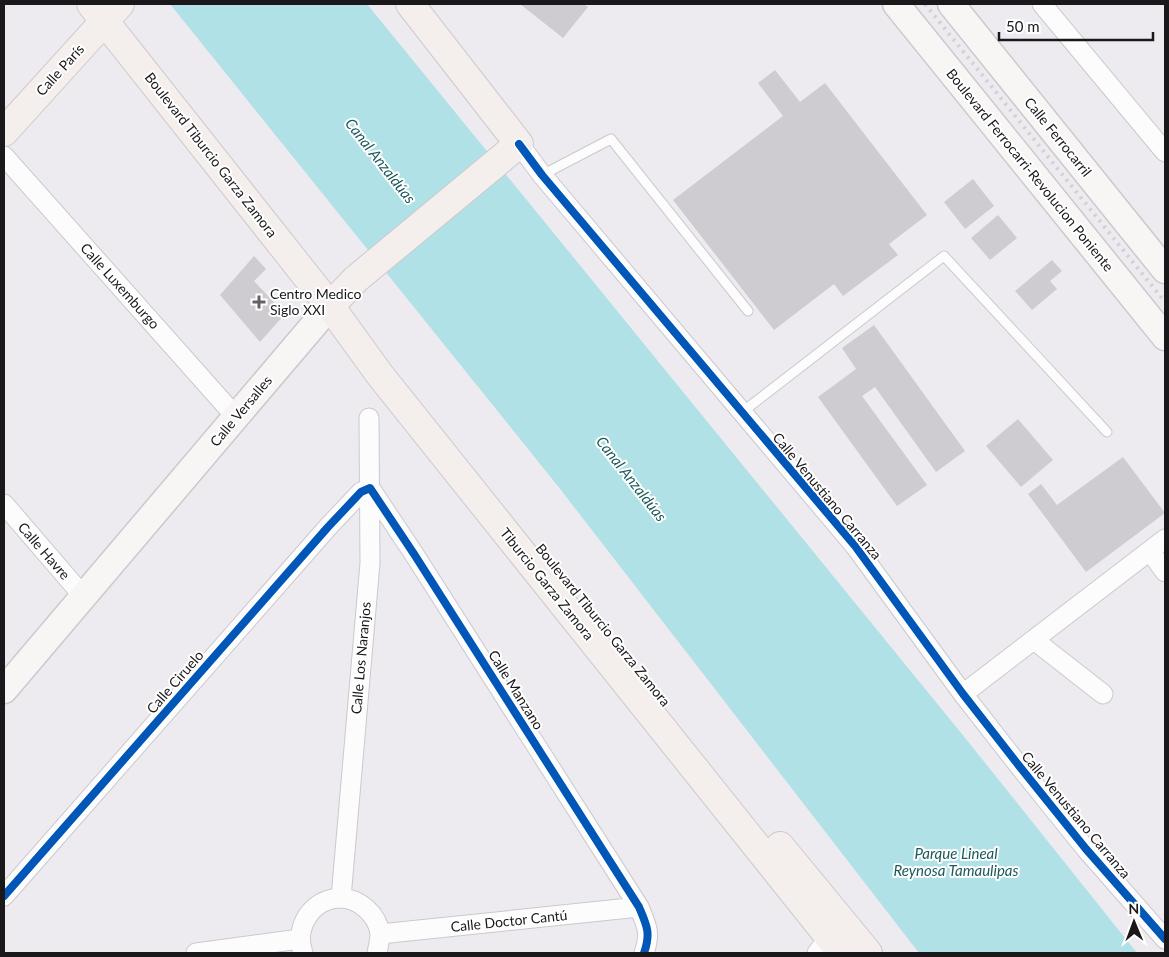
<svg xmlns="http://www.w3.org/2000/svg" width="1169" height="957" viewBox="0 0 1169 957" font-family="Lato,sans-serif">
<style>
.water{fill:#b0e1e6}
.building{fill:#ceccd0}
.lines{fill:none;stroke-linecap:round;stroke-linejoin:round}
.lane-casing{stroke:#cac9cc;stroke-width:11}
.street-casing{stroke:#cac9cc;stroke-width:21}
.secondary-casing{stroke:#cac9cc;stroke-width:29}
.primary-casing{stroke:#cbcacc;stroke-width:30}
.lane{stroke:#fcfcfd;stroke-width:9}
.street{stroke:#fcfcfd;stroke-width:19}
.secondary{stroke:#f8f5f5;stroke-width:26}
.primary{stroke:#f4eeed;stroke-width:28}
.rail{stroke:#d2d2d2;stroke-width:4;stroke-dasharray:2.5 5;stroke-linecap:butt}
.cycleway-casing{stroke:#fff;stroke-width:11}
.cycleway{stroke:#0057b8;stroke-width:8}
.poi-dot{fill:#646266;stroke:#fff;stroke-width:2}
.labels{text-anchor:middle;stroke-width:4;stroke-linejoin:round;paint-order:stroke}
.street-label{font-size:14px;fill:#1a181b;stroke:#fff}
.poi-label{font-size:14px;fill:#1a181b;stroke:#fff;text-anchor:start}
.water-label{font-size:15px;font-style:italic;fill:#1c595c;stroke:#fff}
</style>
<rect width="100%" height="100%" fill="#eeebf0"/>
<!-- water -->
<path class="water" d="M170,4H367L966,739L1137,953H919L557,485Z"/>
<!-- building -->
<path class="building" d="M520,4H584L588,7L563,38Z
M775,70L800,102L825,83L927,215L889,244L898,255L843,296L834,284L774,330L673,200L783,116L758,83Z
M973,179L994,206L965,229L944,202Z
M998,215L1017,238L990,260L971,238Z
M254,256L266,269L254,281L285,314L260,342L220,295Z
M1052,260L1062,271L1050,281L1057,289L1032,310L1015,291Z
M874,325L965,451L936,472L875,387L862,396L927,485L897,506L818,397L856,369L842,348Z
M1018,419L1053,460L1021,487L986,446Z
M1123,457L1165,513L1086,572L1028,494L1041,484L1057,505Z"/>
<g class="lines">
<!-- lane casing -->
<g class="lane-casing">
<path id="lane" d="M542,175L611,139L748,311
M741,413L944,256L1107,432"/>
</g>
<!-- street casing -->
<g class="street-casing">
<path id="street" d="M1042,4L1165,152
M519,144L542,175L855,546L963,694L1020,767L1086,849L1165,939
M4,156L236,417
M4,504L84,597
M1150,551L1165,572
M1034,640L1103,694
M963,694L1165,539
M4,896L328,527L361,492L370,488L414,554L639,907C647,926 651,933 644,953
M341,898L370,563L369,418
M380,934L639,907
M196,953L300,939
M303,953C294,928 311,899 340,898C359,898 378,915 380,934C380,940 378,948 377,953
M817,953L836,928"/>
</g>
<!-- secondary casing -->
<g class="secondary-casing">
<path id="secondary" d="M896,4L1165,337
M951,4L1165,270
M4,690L330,306"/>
</g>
<!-- primary casing -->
<g class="primary-casing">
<path id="primary" d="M91,4L330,306L380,375L842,953
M4,132L120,4
M330,306L356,279L519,144L410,4
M780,846L868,953"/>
</g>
<!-- lane -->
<use href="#lane" class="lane"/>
<!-- street -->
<use href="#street" class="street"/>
<!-- secondary -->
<use href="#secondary" class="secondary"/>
<!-- primary -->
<use href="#primary" class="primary"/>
<!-- rail -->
<path class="rail" d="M925,4L1165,302"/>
<!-- cycleway casing -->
<g class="cycleway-casing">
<path id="cycleway" d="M519,144L542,175L855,546L963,694L1020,767L1086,849L1165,939
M4,896L328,527L361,492L370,488L414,554L639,907C647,926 651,933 644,953"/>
</g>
<!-- cycleway -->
<use href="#cycleway" class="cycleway"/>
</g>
<!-- markers -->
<path class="poi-dot" d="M256.5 294.5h5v5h5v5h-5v5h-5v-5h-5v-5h5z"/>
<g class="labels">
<!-- street labels -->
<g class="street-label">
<text transform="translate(60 70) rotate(-48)" y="5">Calle París</text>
<text transform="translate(1058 137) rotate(51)" y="5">Calle Ferrocarril</text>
<text transform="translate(211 155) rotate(52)" y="5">Boulevard Tiburcio Garza Zamora</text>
<text transform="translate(1030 170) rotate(51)" y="5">Boulevard Ferrocarri-Revolucion Poniente</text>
<text transform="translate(120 286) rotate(48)" y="5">Calle Luxemburgo</text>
<text transform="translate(241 411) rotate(-50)" y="5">Calle Versalles</text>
<text transform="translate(827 496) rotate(50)" y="5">Calle Venustiano Carranza</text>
<text transform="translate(44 551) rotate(49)" y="5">Calle Havre</text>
<text transform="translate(547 584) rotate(51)" y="5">Tiburcio Garza Zamora</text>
<text transform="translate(603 625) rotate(51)" y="5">Boulevard Tiburcio Garza Zamora</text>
<text transform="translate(361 658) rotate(-85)" y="5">Calle Los Naranjos</text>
<text transform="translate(175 682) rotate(-49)" y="5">Calle Ciruelo</text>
<text transform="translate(516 690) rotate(58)" y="5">Calle Manzano</text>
<text transform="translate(1076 815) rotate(50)" y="5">Calle Venustiano Carranza</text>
<text transform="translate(509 921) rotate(-6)" y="5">Calle Doctor Cantú</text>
</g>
<!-- poi labels -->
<g class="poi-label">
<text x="270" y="299">Centro Medico<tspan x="270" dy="16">Siglo XXI</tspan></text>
</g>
<!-- water labels -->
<g class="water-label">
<text transform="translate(380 161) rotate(52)" y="5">Canal Anzaldúas</text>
<text transform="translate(631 479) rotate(52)" y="5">Canal Anzaldúas</text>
<text x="956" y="859">Parque Lineal<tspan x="956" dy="17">Reynosa Tamaulipas</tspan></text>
</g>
</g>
<!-- border -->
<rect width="1169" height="957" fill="none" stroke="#1a181b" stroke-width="10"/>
<!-- north arrow -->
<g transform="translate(1134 922) rotate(359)" stroke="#ffffff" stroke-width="4" paint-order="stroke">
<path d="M0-4L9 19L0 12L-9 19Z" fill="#1a181b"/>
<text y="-8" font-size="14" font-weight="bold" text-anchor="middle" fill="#1a181b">N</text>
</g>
<!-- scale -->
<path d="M999 32v8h154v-8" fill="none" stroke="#1a181b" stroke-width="2.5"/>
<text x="1006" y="32" font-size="15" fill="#1a181b" stroke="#ffffff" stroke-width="4" paint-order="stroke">50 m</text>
</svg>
